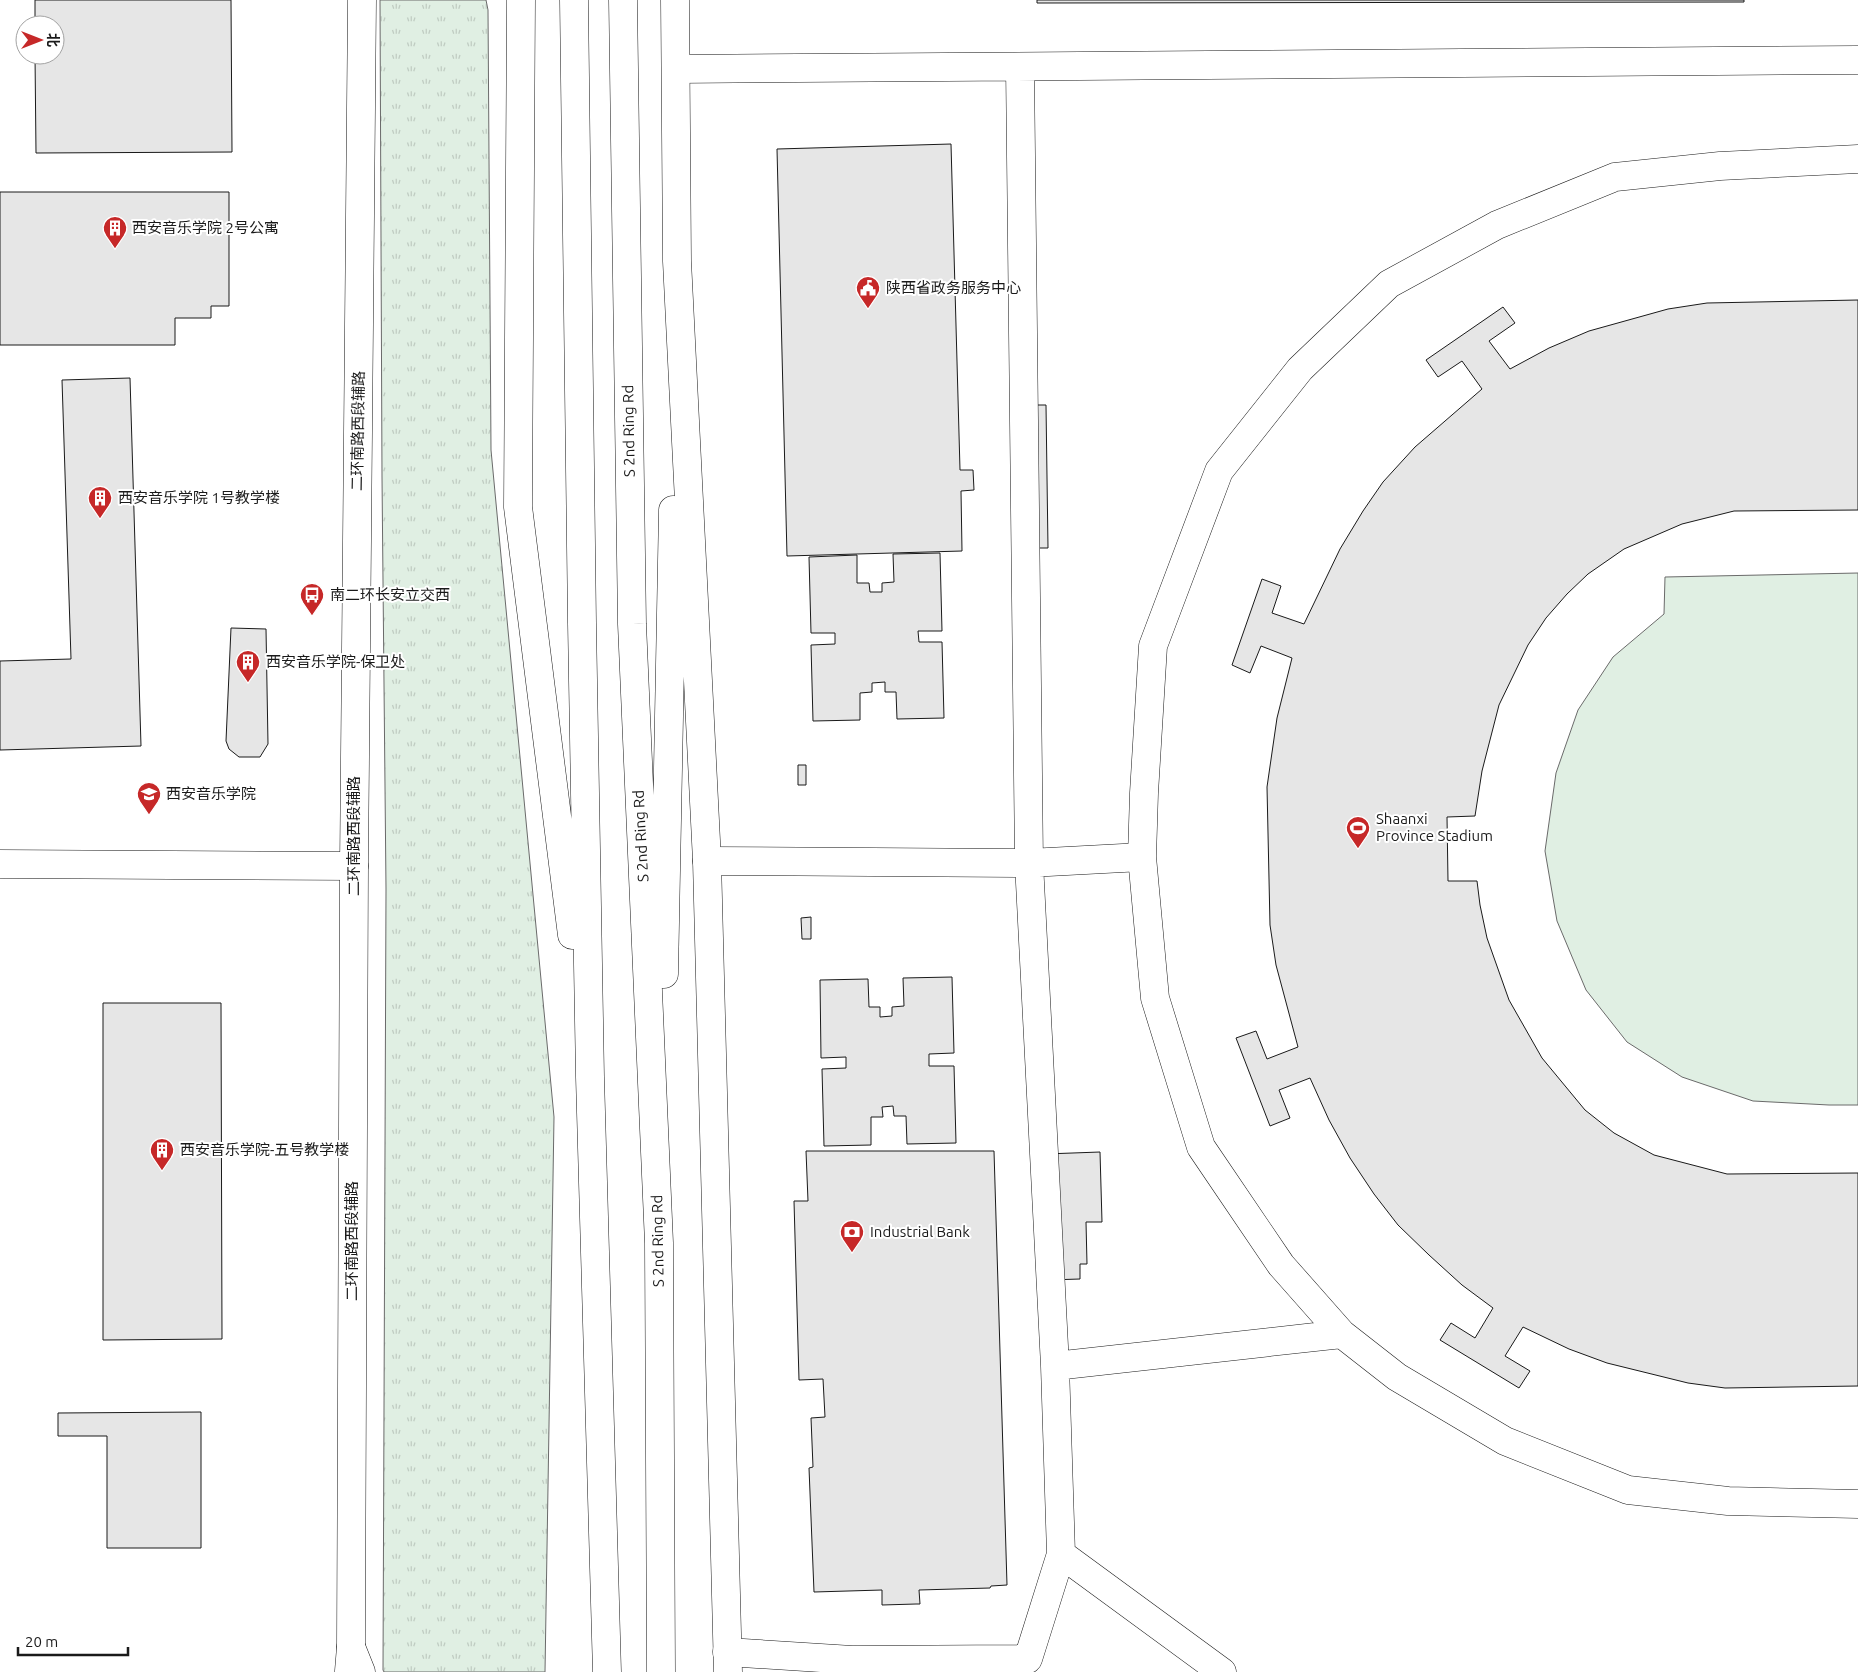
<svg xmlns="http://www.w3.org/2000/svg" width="1858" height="1672" viewBox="0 0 1858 1672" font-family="Ubuntu,'Noto Sans SC',sans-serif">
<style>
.grass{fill:url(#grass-tufts);stroke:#6a6a6a}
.green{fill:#e0efe3;stroke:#6a6a6a}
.building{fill:#e6e6e6;stroke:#1a1a1a}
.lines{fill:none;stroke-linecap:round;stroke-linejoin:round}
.minor-casing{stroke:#1a1a1a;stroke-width:29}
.major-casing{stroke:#1a1a1a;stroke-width:29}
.highway-casing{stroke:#1a1a1a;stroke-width:29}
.minor{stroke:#fff;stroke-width:28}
.major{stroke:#fff;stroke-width:28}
.highway{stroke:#fff;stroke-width:28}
.labels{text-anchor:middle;stroke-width:4;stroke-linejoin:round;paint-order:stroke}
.poi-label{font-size:15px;fill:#1a1a1a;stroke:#fff;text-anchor:start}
.street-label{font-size:15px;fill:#1a1a1a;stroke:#fff}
</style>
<defs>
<pattern id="grass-tufts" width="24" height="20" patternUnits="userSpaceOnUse" patternTransform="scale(1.25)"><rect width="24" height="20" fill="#e0efe3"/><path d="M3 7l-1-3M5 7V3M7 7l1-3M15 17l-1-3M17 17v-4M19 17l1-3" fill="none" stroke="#c0ccc2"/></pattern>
</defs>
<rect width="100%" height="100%" fill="#fff"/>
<!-- grass -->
<path class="grass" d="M380,0H486L488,10L491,450L554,1117L545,1672H384L383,1670L386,889L382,477Z"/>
<!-- green -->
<path class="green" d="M1858,573V1105H1829L1753,1101L1682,1077L1627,1042L1586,990L1557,921L1545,851L1556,773L1578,710L1613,657L1664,614L1665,577Z"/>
<!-- building -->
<path class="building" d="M35,0H231L232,152L36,153L35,55H55V25H35Z
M1037,0H1744V2L1037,3Z
M951,144L960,470H973L974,490L961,491L962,551L787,556L777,149Z
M0,192H229V306H211V318H175V345H0Z
M1858,300V510L1734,511L1682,524L1624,549L1588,574L1567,594L1546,618L1528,645L1499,705L1482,771L1475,816L1447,817L1448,881H1477L1480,905L1487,938L1509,1000L1542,1058L1585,1110L1614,1133L1654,1155L1727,1174L1858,1173V1386L1725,1388L1688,1383L1607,1363L1569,1349L1523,1327L1505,1356L1530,1371L1519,1388L1440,1340L1451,1323L1475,1338L1493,1308L1462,1285L1429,1255L1398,1225L1374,1194L1350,1158L1329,1120L1310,1078L1279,1090L1290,1118L1270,1126L1236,1038L1256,1031L1267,1059L1298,1047L1276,965L1270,925L1267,787L1277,718L1292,658L1261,646L1250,673L1232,665L1262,579L1281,586L1272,613L1304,624L1340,549L1363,511L1383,482L1415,447L1482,389L1462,361L1438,377L1426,360L1503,307L1515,323L1489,341L1510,369L1549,348L1589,331L1668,309L1707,303Z
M130,378L141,746L0,750V661L71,659L62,380Z
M1035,405H1046L1048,548H1037Z
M940,553L942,631H918L919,642H942L944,718L897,719L896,692H885V682L872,683V692L860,693V720L813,721L811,645L835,644V633H811L809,557L857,555V583H869L870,592H882V583L894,582L893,554Z
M231,628L266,629L268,744L260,757H239L229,749L226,741Z
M798,765H806V785H798Z
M811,917V939H802L801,918Z
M952,977L954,1053L929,1054V1066H954L956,1143L907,1144L906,1116H894L893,1106L882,1107L883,1117H871V1145L824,1146L822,1069L846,1068V1057L821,1058L820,980L868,979L869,1007H880V1017L892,1016V1007L904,1006L903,978Z
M103,1003H221L222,1339L103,1340Z
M806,1151H994L1007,1585L991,1586L990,1588L919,1590L920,1604H916L882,1605V1590L814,1592L809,1468L813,1467L811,1418L825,1417L823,1379L799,1380L794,1201H808Z
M1100,1152L1102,1222H1086L1087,1264H1080V1279L1048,1280L1045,1154Z
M201,1412V1548H107V1436H58V1413Z"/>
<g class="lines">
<!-- minor casing -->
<g class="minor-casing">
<path id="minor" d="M1020,67L1029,863L1055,1366L1061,1554L1222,1672
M676,69L1858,60
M1858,159L1720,166L1615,177L1497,225L1389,284L1300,369L1219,471L1153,646L1144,793L1142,857L1155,998L1201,1147L1281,1265L1342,1334L1397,1377L1505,1441L1628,1490L1728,1501L1858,1504
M707,861L1029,863L1142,857
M0,864L354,866
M1055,1366L1342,1334
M727,1652L852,1660L1028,1659L1061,1554"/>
</g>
<!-- major casing -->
<g class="major-casing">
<path id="major" d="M349,1671L351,1647L354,866L362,0"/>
</g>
<!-- highway casing -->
<g class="highway-casing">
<path id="highway" d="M521,0L518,507L572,935
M574,0L582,623L590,1077L607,1672
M623,0L632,624L659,1243L661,1672
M675,0L677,261L707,861L728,1672
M664,974L673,510
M351,1647L361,1672"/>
</g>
<!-- minor -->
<use href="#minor" class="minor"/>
<!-- major -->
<use href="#major" class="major"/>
<!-- highway -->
<use href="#highway" class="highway"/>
</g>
<!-- icons -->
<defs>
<g id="building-pin" transform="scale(1.25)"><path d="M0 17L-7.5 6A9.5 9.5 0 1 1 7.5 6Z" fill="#c62828" stroke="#fff"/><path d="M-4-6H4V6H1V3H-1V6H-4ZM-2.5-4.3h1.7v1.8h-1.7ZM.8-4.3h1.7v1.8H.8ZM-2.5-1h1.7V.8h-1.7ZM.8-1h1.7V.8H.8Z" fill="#fff"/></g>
<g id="civic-pin" transform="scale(1.25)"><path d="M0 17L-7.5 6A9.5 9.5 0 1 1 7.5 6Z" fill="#c62828" stroke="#fff"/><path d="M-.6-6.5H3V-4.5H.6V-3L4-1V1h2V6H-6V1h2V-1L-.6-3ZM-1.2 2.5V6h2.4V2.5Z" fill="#fff"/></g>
<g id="bus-pin" transform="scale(1.25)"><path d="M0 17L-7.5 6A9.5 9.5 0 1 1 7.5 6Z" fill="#c62828" stroke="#fff"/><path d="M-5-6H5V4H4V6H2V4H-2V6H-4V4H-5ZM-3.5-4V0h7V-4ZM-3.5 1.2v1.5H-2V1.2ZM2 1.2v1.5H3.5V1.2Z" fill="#fff"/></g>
<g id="university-pin" transform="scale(1.25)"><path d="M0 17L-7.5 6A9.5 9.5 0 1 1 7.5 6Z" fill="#c62828" stroke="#fff"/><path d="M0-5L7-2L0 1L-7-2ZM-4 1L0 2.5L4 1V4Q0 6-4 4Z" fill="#fff"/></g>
<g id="stadium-pin" transform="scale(1.25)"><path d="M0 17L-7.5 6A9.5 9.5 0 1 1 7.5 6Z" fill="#c62828" stroke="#fff"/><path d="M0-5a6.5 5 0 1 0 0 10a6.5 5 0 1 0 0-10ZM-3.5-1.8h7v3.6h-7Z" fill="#fff"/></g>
<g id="bank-pin" transform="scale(1.25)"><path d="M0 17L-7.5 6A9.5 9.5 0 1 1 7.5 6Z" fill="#c62828" stroke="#fff"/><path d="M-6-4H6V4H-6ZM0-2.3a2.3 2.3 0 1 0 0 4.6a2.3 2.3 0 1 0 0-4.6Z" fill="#fff"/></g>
</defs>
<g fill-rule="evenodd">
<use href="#building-pin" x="115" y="228"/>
<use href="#civic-pin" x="868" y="288"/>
<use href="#building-pin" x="100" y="498"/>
<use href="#bus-pin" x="312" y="595"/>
<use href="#building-pin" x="248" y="662"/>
<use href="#university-pin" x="149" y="794"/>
<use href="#stadium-pin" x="1358" y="828"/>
<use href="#building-pin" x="162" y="1150"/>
<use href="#bank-pin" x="852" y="1232"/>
</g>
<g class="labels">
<!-- poi labels -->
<g class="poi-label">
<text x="132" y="233">西安音乐学院 2号公寓</text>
<text x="886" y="293">陕西省政务服务中心</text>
<text x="118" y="503">西安音乐学院 1号教学楼</text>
<text x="330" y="600">南二环长安立交西</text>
<text x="266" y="667">西安音乐学院-保卫处</text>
<text x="166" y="799">西安音乐学院</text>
<text x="1376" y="824">Shaanxi<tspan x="1376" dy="17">Province Stadium</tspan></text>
<text x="180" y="1155">西安音乐学院-五号教学楼</text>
<text x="870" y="1237">Industrial Bank</text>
</g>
<!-- street labels -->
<g class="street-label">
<text transform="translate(358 431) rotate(-89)" y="5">二环南路西段辅路</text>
<text transform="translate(629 431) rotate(-91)" y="5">S 2nd Ring Rd</text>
<text transform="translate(354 836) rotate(-90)" y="5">二环南路西段辅路</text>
<text transform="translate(641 836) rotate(-93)" y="5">S 2nd Ring Rd</text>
<text transform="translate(352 1241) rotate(-90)" y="5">二环南路西段辅路</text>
<text transform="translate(658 1241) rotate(-91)" y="5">S 2nd Ring Rd</text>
</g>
</g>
<!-- north arrow -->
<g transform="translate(40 40) rotate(90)"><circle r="24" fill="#ffffff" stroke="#a3a3a3"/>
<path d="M0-4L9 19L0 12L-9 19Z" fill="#c62828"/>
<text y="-8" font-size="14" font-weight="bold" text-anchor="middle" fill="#1a1a1a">北</text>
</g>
<!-- scale -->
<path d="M18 1647v8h110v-8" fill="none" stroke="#1a1a1a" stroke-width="2.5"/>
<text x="25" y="1647" font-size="15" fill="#1a1a1a" stroke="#ffffff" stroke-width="4" paint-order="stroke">20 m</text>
</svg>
